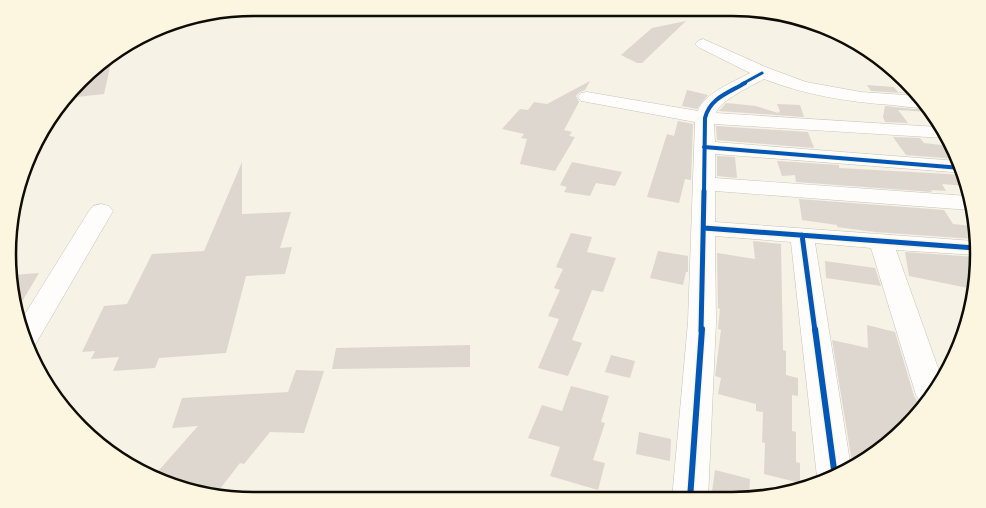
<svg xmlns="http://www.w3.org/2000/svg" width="986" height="508" viewBox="0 0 986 508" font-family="'DejaVu Sans',sans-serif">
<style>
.building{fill:#ddd7cf}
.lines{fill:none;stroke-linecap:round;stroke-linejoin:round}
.minor-casing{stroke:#c6c3b9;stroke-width:1}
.minor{fill:#fefdfb;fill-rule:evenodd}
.cycleway-far3-casing{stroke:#fcf5df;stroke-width:5}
.cycleway-far2-casing{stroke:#fcf5df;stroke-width:6}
.cycleway-far1-casing{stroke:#fcf5df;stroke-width:8}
.cycleway-casing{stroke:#fcf5df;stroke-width:9}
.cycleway-far3{stroke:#0057b8;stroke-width:3}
.cycleway-far2{stroke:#0057b8;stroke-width:4}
.cycleway-far1{stroke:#0057b8;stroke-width:5}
.cycleway{stroke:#0057b8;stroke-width:6}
.rim{fill:none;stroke:#0e0c05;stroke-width:2.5}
</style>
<rect width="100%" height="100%" fill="#f6f2e5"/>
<!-- building -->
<path class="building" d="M686,21L642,63H637L621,55L652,28Z
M113,54L104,94L67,98L104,59Z
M590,81L585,90L580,92L576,96L579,102L564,130L572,132L569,136L575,137L555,171L520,164L527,139L521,138L524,134L502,129L520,109L528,110L534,102L547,104Z
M867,85L894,87L898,92L918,94L871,91Z
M687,90L708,95L697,109L682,106Z
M726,103L756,106L778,113L780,111L777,104L800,105L804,117L719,111Z
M885,106L913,109L927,108L929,112L898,110L908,123L885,122L883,117Z
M678,121L693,124L691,180L685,179L679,203L647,197L667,134L674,136Z
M716,126L808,132L814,148L717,140Z
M893,137L920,138L924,143L949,146L956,159L906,155Z
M717,156L735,157L737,178L717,176Z
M777,161L839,165V168L965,175L967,186L942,184L946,191L931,190L932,192L796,182L795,175L782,176Z
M242,162V214L291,212L280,248L292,247L285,274L246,276L226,353L159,358L155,368L113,371L119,357L91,359L95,351L82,352L104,306L127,304L152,254L204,251Z
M572,162L622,172L615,186L596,183L590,196L564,192L567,187L560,185Z
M799,199L944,210L953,224L972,226L974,239L875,232L837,227V225L802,220Z
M571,233L592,237L587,252L616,258L603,292L592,290L572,340L582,343L568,376L538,368L559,319L548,316L560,290L554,288L563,269L556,267Z
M753,241L781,244L783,350L786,351V375L798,378V396L792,395V431L796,432V462L800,463V483L764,474L765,443L762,442L763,412L756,411V404L718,394L721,378L715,376L716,369L721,330L718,329L720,309L718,308L717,253L755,259Z
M658,251L688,256V272H686L683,285L650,278Z
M905,252L976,257L978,270L973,289L909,276Z
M825,261L875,268L881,286L826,278Z
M39,273L17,310L10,286V280L13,275Z
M867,325L895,332L914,396L919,404L924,407L918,416L869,459L853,468L832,340L868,348Z
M470,345V367L332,369L336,348Z
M611,355L635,361L630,378L605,372Z
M296,370L324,371L304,433L270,432L244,464L240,463L216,494L153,477L198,426L172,428L182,398L288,392Z
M571,386L609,396L601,422L605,423L593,460L605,463L598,490L550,476L560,447L528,438L542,405L562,411Z
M639,432L671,439L670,461L636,454Z
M715,470L750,479L749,498H736L712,492Z"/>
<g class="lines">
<!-- minor casing -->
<g class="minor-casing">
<path id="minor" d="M703,39L768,68L806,82L861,92L920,96L926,107C915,109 903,106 892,105C848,102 805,95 764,79C753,85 719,101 716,113L938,127L944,138L714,124L715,142L958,161L965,173L715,154V178L968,196L970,210L715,191V222L974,241L976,255L896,250L942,379L925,405L921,403L916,395L871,248L815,243L851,468L820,483L817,477L791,242L715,236L716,322L708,499H672L688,322L695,122L587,102L581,101L578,97L581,93L587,92L698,111C703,94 735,81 750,73L698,47L695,44L698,41Z
M101,204L109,206L113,211L35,345L28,347L20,322L89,211L93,206Z"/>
</g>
<!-- minor -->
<use href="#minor" class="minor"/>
<!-- cycleway-far3 casing -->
<g class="cycleway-far3-casing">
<path id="cycleway-far3" d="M742,84L762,73"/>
</g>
<!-- cycleway-far2 casing -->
<g class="cycleway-far2-casing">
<path id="cycleway-far2" d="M704,147L961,168
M704,192L705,118C710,98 728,93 745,83"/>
</g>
<!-- cycleway-far1 casing -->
<g class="cycleway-far1-casing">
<path id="cycleway-far1" d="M704,228L975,248
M802,235L815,331
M701,331L704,191"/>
</g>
<!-- cycleway casing -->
<g class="cycleway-casing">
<path id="cycleway" d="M815,329L835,477
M690,499L702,329"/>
</g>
<!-- cycleway-far3 -->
<use href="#cycleway-far3" class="cycleway-far3"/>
<!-- cycleway-far2 -->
<use href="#cycleway-far2" class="cycleway-far2"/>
<!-- cycleway-far1 -->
<use href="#cycleway-far1" class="cycleway-far1"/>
<!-- cycleway -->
<use href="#cycleway" class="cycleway"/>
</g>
<!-- crop -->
<path d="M0 0H986V508H0ZM254 16H732A238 238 0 0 1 970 254V254A238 238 0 0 1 732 492H254A238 238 0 0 1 16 254V254A238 238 0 0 1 254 16Z" fill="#fcf5df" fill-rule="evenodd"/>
<path class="rim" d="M254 16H732A238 238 0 0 1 970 254V254A238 238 0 0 1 732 492H254A238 238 0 0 1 16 254V254A238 238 0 0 1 254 16Z"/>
</svg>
